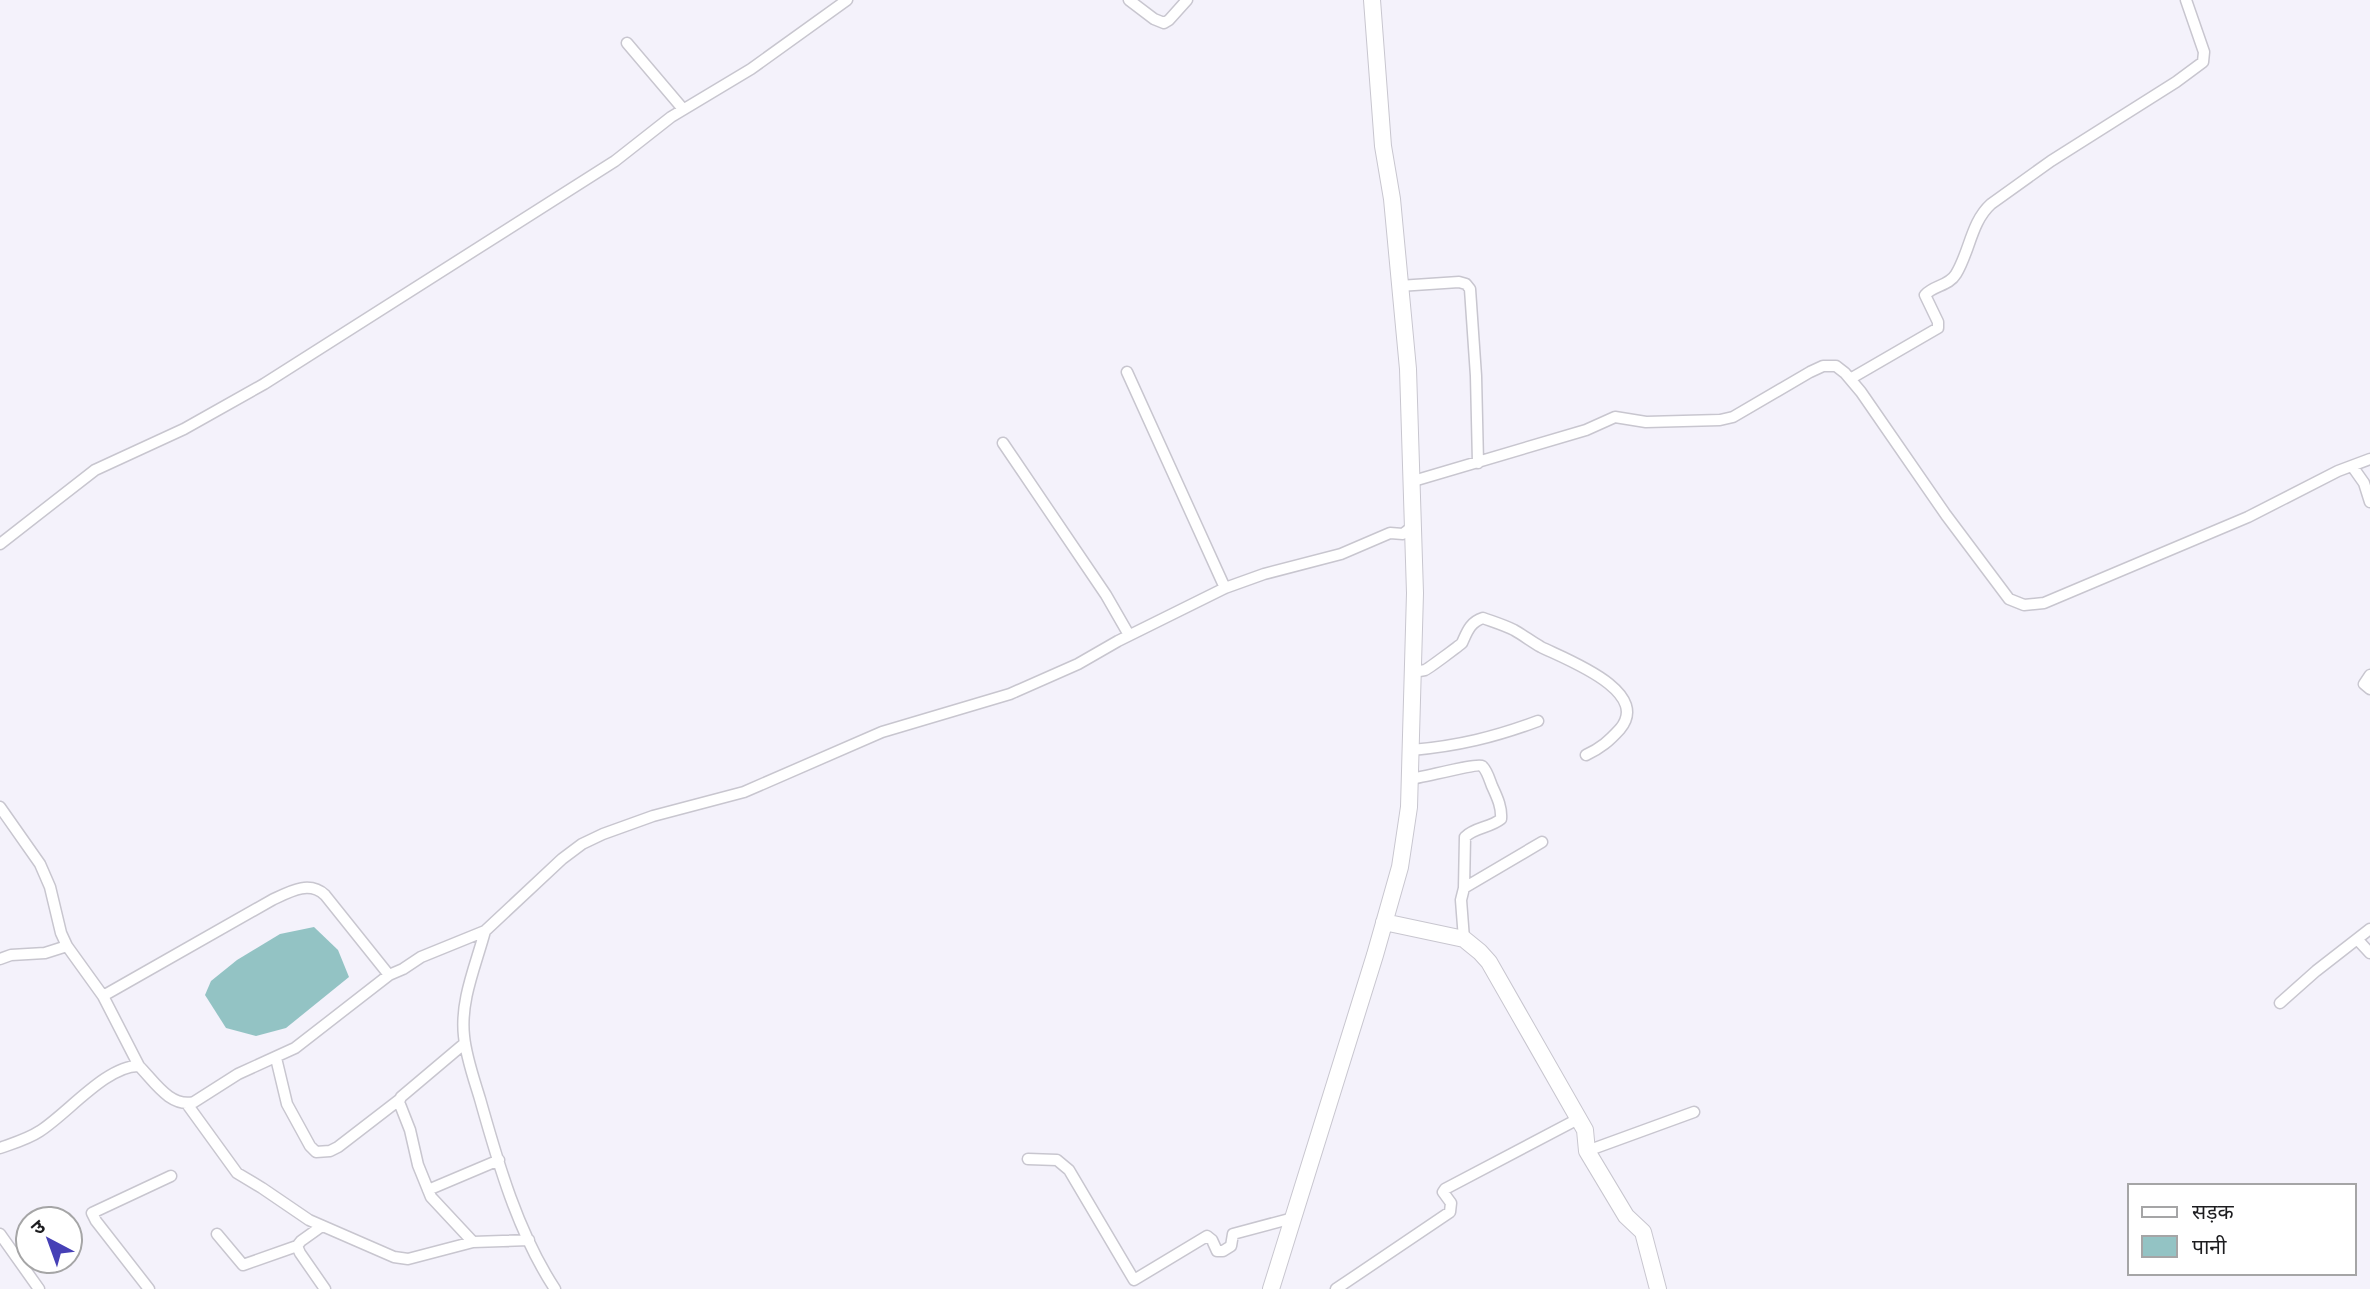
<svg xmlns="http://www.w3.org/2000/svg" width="2370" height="1289" viewBox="0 0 2370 1289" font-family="Arial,'Noto Sans Devanagari',sans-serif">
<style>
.water{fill:#93c3c4}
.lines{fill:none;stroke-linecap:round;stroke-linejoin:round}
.street-casing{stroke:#c8c6cf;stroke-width:13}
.secondary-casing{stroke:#c8c6cf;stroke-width:18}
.street{stroke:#fff;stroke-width:10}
.secondary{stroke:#fff;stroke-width:16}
</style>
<rect width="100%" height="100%" fill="#f4f2fb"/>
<!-- water -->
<path class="water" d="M314,927L338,950L349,977L286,1028L256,1036L226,1028L205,995L211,981L237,960L280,934Z"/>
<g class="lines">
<!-- street casing -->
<g class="street-casing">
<path id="street" d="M1129,0L1154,19L1164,23L1169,20L1187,0
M627,43L683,109
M1399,286L1459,282L1466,284L1470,289L1476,376L1478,463
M1127,372L1225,588
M1850,379L1938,328V322L1925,295C1934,285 1949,286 1956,274C1970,251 1971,222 1991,204L2051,161L2176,82L2203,62L2204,52L2186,0
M1003,443L1106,595L1129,635
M2352,466L2364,483L2370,502
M1410,482L1586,430L1615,417L1646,422L1720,420L1733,417L1810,372L1823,366H1836L1845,373L1861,392L1946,515L2009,599L2024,605L2044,603L2248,517L2338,471L2370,459
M0,544L95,470L184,429L264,384L615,161L671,117L751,69L847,0
M1414,671C1418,671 1422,671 1425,670C1428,669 1460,645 1462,643C1467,632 1470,622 1483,618C1494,622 1504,625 1514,630C1523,635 1532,642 1541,647C1565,659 1652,691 1620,729C1609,741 1601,748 1586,755
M2370,675L2364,684L2370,689
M1412,750C1458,746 1495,737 1538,721
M1410,779C1421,778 1477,763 1482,766C1487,770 1490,781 1492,786C1497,797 1502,807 1501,819C1490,828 1475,827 1465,837L1464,888
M0,807L40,864L50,887L61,933L67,946L103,996L139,1066
M485,931C476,965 460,1000 464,1036C466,1057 474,1079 480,1099C498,1163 518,1233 555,1289
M1464,939L1461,900L1464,888L1542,842
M2357,939L2370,953
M0,959L11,955L45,953L67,946
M103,996L272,900C289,892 309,880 325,895L389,975
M2280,1003L2316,971L2370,929
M465,1043L401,1097L399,1102L410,1130L418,1165L431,1197L473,1242
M276,1058L287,1104L310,1146L316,1152L330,1151L338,1147L399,1100
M187,1104L237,1173L262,1188L309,1220L394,1257L408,1259L473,1242L529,1240
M0,1148C14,1143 28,1139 40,1131C67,1114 107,1065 139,1066C154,1081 170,1108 194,1102L238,1074L295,1048L389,975L403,969L421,957L485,931L562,859L582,844L603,834L653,816L744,792L882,732L1010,694L1078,664L1118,641L1225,588L1264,574L1341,554L1390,533L1403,534L1414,525
M1587,1151L1694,1112
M1028,1159L1057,1160L1069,1170L1134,1280L1207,1236L1212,1240L1217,1251H1223L1231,1246L1233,1234L1293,1218
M428,1190L499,1160
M322,1226L301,1241L297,1246L300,1253L325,1289
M0,1234L39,1289
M217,1234L243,1265L297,1246
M149,1289L96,1221L92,1213L171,1176
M1336,1289L1450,1212L1451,1203L1443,1192L1445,1189L1578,1119"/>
</g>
<!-- secondary casing -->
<g class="secondary-casing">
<path id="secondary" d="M1384,922L1464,939L1480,952L1489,962L1585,1130L1587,1151L1626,1216L1643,1232L1658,1289
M1271,1289L1375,955L1400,867L1409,807L1415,593L1408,369L1392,199L1383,146L1372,0"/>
</g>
<!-- street -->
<use href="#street" class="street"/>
<!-- secondary -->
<use href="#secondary" class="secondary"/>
</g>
<!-- legend -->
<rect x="2128" y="1184" width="228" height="91" fill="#ffffff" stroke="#a5a5a6" stroke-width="2"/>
<rect x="2142" y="1207" width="35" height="10" fill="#ffffff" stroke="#a5a5a6" stroke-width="2"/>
<text x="2192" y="1219" font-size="21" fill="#1d1d20">सड़क</text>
<rect x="2142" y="1236" width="35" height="21" fill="#93c3c4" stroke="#a5a5a6" stroke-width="2"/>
<text x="2192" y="1254" font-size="21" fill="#1d1d20">पानी</text>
<!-- north arrow -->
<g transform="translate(49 1240) rotate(319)"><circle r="33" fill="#ffffff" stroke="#a5a5a6" stroke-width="2"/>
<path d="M0-5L12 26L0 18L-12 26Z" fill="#4640b6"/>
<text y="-10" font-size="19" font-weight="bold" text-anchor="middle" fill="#1d1d20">उ</text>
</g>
</svg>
